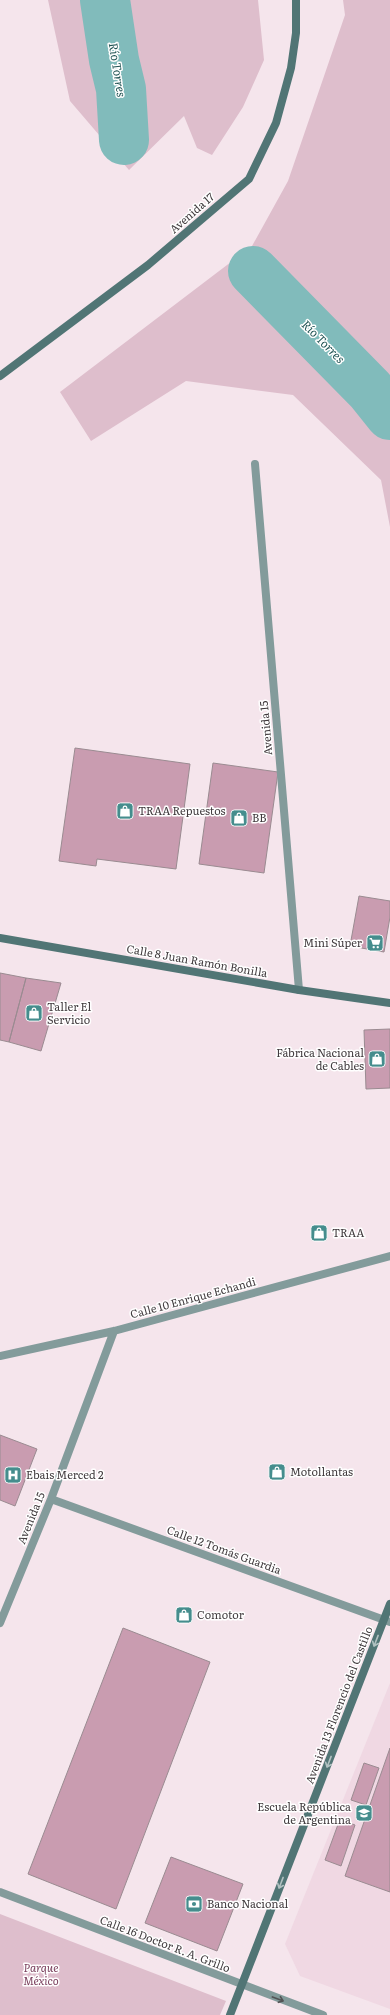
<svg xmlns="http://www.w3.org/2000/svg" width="390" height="2015" viewBox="0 0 390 2015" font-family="Literata,serif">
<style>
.built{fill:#f0d8e3}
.green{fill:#debecc}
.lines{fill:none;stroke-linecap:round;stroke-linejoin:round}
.river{stroke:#81bbbb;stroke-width:50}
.building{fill:#c99cb0;stroke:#9a8b91}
.street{stroke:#839b9b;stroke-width:8}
.secondary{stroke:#517575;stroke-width:8}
.oneway{stroke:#b1c1c1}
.oneway2{stroke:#525355}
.labels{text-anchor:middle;stroke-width:3;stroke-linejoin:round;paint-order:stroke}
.street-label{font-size:11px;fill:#413b3e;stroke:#fff}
.poi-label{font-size:11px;fill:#413b3e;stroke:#fff;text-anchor:start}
.park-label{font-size:11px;font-style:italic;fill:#7b405e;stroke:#fff}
.water-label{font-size:12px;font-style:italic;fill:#215454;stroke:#fff}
</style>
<rect width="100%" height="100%" fill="#f5e5ec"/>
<!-- built -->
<path class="built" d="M390,1683V2009L300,1976L285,1944Z"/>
<!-- green -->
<path class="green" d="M48,0H258L264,60L243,107L212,155L197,148L184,116L129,170L70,101Z
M343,0H390V527L381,480L293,395L186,381L91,441L60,392L252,246L288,181L345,15Z
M0,1914L226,2001L220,2015H0Z"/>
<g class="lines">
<!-- river -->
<path class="river" d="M105,0L114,60L121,89L124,140
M253,271L370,390L390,415"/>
</g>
<!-- building -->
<path class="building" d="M75,748L190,764L176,869L97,859L96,866L59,861Z
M213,763L278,772L264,873L199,864Z
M359,896L390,901V917L384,952L350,946Z
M0,973L26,978L9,1042L0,1040Z
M26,978L61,983L41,1051L9,1042Z
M390,1029V1088L366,1089L364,1030Z
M0,1435L37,1449L15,1506L0,1500Z
M123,1628L210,1662L116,1909L28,1874Z
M390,1748V1892L345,1876Z
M364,1763L379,1768L366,1805L351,1800Z
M340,1819L355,1825L341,1866L325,1860Z
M171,1857L243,1884L217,1951L145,1923Z"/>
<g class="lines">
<!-- street -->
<path class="street" d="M255,464L299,990
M0,1356L114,1331L390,1256
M51,1499L390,1622
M0,1623L51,1499L114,1331
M0,1892L323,2015"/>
<!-- secondary -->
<path class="secondary" d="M0,376L148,265L249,179L276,123L291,68L296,33V0
M0,938L299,990L390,1003
M230,2015L390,1604"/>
</g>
<!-- one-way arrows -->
<defs><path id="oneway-shaft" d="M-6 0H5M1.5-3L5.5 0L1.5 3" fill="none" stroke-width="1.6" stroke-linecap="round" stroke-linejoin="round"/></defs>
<g class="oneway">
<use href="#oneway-shaft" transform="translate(376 1641) rotate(111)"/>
<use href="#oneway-shaft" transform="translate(329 1762) rotate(111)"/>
<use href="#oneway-shaft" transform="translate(281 1883) rotate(111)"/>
</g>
<use class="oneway2" href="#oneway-shaft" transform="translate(278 1999) rotate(20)"/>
<!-- icons -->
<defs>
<g id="shop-square" transform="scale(0.9)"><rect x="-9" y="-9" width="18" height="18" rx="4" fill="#458d8d" stroke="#fff"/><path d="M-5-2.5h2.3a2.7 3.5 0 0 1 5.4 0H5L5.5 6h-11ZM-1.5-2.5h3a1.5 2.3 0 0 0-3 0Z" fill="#fff"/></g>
<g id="supermarket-square" transform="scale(0.9)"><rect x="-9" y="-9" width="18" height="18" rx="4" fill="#458d8d" stroke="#fff"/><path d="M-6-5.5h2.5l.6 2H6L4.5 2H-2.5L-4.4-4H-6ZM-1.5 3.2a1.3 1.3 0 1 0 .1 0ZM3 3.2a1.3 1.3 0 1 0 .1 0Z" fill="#fff"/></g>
<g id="hospital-square" transform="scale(0.9)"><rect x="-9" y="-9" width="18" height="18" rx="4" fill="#458d8d" stroke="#fff"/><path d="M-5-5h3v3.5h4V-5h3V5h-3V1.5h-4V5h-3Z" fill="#fff"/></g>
<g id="school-square" transform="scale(0.9)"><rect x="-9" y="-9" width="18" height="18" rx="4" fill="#458d8d" stroke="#fff"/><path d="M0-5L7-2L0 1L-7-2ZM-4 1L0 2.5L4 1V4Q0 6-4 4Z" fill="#fff"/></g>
<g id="bank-square" transform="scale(0.9)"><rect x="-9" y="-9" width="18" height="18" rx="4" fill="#458d8d" stroke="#fff"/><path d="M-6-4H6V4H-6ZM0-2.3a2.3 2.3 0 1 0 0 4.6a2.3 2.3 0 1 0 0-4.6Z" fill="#fff"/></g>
</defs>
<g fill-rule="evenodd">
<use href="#shop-square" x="125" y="811"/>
<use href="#shop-square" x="239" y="818"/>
<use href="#supermarket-square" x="375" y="943"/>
<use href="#shop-square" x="34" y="1013"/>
<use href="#shop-square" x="377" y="1059"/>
<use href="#shop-square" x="319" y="1233"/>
<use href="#shop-square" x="277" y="1472"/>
<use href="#hospital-square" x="13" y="1475"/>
<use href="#shop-square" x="184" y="1615"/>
<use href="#school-square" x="364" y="1813"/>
<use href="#bank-square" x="194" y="1904"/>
</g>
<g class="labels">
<!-- street labels -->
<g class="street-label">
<text transform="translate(192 213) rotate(-41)" y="4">Avenida 17</text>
<text transform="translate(266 728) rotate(-95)" y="4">Avenida 15</text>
<text transform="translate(197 961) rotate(10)" y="4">Calle 8 Juan Ramón Bonilla</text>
<text transform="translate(193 1298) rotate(-15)" y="4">Calle 10 Enrique Echandi</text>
<text transform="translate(31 1518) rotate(-68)" y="4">Avenida 15</text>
<text transform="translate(224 1550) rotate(20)" y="4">Calle 12 Tomás Guardia</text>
<text transform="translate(339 1705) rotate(-69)" y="4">Avenida 13 Florencio del Castillo</text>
<text transform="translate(165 1944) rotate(21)" y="4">Calle 16 Doctor R. A. Grillo</text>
</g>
<!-- poi labels -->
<g class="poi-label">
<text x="138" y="815">TRAA Repuestos</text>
<text x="252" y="822">BB</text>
<text x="362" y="947" text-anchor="end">Mini Súper</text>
<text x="47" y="1011">Taller El<tspan x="47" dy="13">Servicio</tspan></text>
<text x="364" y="1057" text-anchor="end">Fábrica Nacional<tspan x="364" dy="13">de Cables</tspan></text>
<text x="332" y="1237">TRAA</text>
<text x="290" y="1476">Motollantas</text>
<text x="26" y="1479">Ebais Merced 2</text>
<text x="197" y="1619">Comotor</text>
<text x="351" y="1811" text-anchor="end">Escuela República<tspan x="351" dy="13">de Argentina</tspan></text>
<text x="207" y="1908">Banco Nacional</text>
</g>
<!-- park labels -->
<g class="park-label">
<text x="41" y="1972">Parque<tspan x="41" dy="13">México</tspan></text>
</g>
<!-- water labels -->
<g class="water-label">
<text transform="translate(117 70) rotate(81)" y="4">Río Torres</text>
<text transform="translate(323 342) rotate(45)" y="4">Río Torres</text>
</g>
</g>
</svg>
